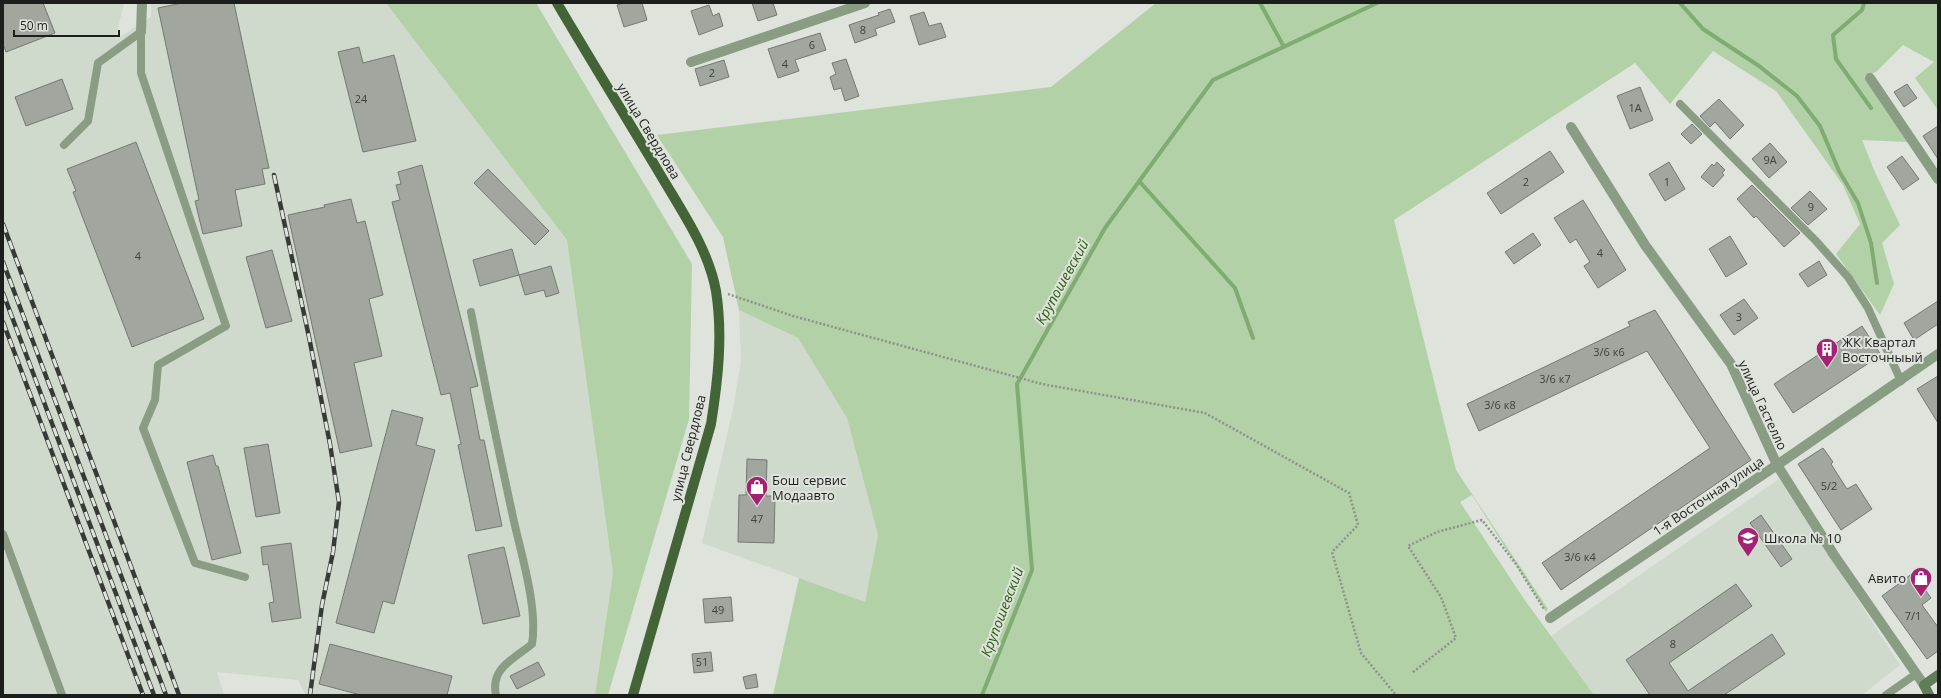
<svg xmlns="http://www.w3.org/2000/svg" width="1941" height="698" viewBox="0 0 1941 698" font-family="'Open Sans',sans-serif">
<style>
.built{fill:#cfd9cc}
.green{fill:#b2d1a7}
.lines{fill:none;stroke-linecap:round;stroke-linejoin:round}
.stream{stroke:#80ab72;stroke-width:4}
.building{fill:#a1a69f;stroke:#747973}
.path{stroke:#8e918c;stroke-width:2.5;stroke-dasharray:2 2;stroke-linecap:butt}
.lane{stroke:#8a9d84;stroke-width:8}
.street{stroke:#8a9d84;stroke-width:10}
.secondary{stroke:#617c58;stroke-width:10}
.primary{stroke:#436437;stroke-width:10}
.rail-casing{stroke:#383a37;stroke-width:4.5}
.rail{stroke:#dee3dc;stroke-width:3;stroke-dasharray:9;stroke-linecap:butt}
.labels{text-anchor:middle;stroke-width:4;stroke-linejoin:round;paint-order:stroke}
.number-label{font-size:11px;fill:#3d403c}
.street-label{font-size:13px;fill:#1c1e1b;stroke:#dee3dc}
.poi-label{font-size:13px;fill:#1c1e1b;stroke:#dee3dc;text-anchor:start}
.water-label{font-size:14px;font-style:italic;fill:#295f0e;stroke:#dee3dc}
</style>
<rect width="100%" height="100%" fill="#dee3dc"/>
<!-- built -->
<path class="built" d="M3,3H124L115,40L151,17V3H386L567,240L613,573L595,695H306L298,680L217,672L224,695H3Z
M739,310L798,338L847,418L878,535L865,602L702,543L733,409L741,362Z
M1779,479L1900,665L1862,695H1594L1551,636Z"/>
<!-- green -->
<path class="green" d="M386,3H536L692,264L689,419L608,695H595L613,573L567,240Z
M1156,3H1938V110L1915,78L1934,62L1903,45L1876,72L1864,76L1908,142L1862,140L1874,170L1900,225L1882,243L1894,284L1880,315L1836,254L1860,224L1843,185L1776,91L1713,51L1670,104L1635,63L1394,220L1456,470L1548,609L1546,612L1472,495L1460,502L1524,599L1594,695H773L799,578L865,602L878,535L847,418L798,338L739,310L723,237L657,135L1051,87Z"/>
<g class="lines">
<!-- stream -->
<path class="stream" d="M1260,3L1284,47
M1680,3L1703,29L1759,66L1797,96L1820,126L1839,171L1858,203L1871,243L1877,283
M1864,3L1862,10L1833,35L1836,59L1871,108
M1139,181L1235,288L1253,338
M982,695L1032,570L1017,384L1105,228L1213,80L1377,3"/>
</g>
<!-- building -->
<path class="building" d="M3,3H43L55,33L6,52L3,44Z
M182,3H234L269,168L262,169L265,184L235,190L242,226L203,234L195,201L199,200L158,8Z
M624,3H642L647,20L624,27L617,5Z
M752,3H773L777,15L758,21Z
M709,5L713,16L719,13L723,26L699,35L691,11Z
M890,9L895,22L875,29L877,35L855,43L849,25L879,15L878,13Z
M924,12L929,26L941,23L946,37L919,45L910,16Z
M820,33L826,50L795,60L799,71L778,78L768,49Z
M359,47L363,63L394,55L416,141L363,152L338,52Z
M846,59L859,96L845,101L841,88L834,90L830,77L836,74L832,63Z
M724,60L729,77L700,86L695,69Z
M62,79L73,109L26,126L15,97Z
M1907,84L1917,98L1904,107L1894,92Z
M1640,87L1653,120L1630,129L1617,96Z
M1719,99L1744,125L1730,139L1715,122L1710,127L1700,116Z
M1692,124L1702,134L1691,144L1681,134Z
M1938,126V159L1923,136Z
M136,142L204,319L132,347L73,192L76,191L67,169Z
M1770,143L1787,162L1769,178L1752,159Z
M1550,151L1564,172L1501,214L1487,193Z
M1902,156L1919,179L1903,190L1887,167Z
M1669,162L1685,189L1665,201L1649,174Z
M1717,162L1725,170L1722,173L1724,175L1713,187L1701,177L1712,164L1714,166Z
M422,165L478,386L470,388L480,440H484L502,526L476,531L458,445L461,444L450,393L441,395L392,202L400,200L396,185L401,184L398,172Z
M488,169L549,231L535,245L474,183Z
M1752,185L1800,233L1784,247L1756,216L1754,218L1737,199Z
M1810,191L1827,209L1808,225L1791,208Z
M351,199L357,223L365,221L383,295L369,299L382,356L354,363L372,446L340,453L288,215L325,207L324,205Z
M1583,200L1626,270L1598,288L1584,266L1590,262L1576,239L1570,243L1554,218Z
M1533,233L1541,245L1514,264L1505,252Z
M1730,236L1747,264L1726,277L1709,249Z
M512,249L519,275L480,286L473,260Z
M272,250L292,321L266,328L246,257Z
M1819,261L1827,275L1808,287L1799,274Z
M551,266L559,293L546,297L544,290L525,295L519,275Z
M1744,299L1758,318L1734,335L1720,315Z
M1938,301V324L1914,340L1904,323Z
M1655,310L1751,460L1561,590L1542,563L1710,448L1647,351L1479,431L1467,404L1630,326L1628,322Z
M1862,326L1881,355L1793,413L1774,384Z
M1938,376V423L1917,389Z
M392,410L423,418L416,445L435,450L394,604L383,601L374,633L336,623Z
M268,444L280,513L256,517L244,448Z
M1823,448L1833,462L1831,464L1847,489L1856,484L1872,509L1841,530L1798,464Z
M213,455L216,466H218L241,553L212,560L187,462Z
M747,459L767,460L766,496H775L774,543L738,542L739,495H746Z
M1761,515L1792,559L1781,567L1750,523Z
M291,543L301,618L272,622L269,603L274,602L268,564L263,565L261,547Z
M504,547L520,616L483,624L468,555Z
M1913,573L1931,598L1922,605L1938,627V651L1927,659L1882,596Z
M1736,584L1752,606L1669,663L1688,691L1772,634L1785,654L1724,695H1650L1626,660Z
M731,597L733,621L705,623L703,599Z
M330,644L452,676L447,695H361L319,684Z
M711,652L713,671L694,673L692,654Z
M538,662L545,675L517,689L510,676Z
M756,674L758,687L746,689L743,677Z"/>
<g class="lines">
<!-- path -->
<path class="path" d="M728,294L793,316L1042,384L1205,413L1349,493L1358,525L1332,552L1361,653L1396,695
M1413,672L1456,638L1441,597L1408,546L1437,532L1482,520L1516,564L1544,609"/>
<!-- lane -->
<path class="lane" d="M141,32V73L226,326L158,365L155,400L143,428L195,563L245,577
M1680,104L1816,241L1848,277L1868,308L1901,381
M64,145L88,121L98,63L141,32
M471,312C484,380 498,448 513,517C521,554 538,607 532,644C514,659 490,668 496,695
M3,534L62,695
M1886,695L1916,674"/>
<!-- street -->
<path class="street" d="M141,32L142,3
M691,62L865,3
M1870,78L1938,179
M1571,127L1645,245L1731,364L1777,465L1834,555L1924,685
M1550,618L1777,465L1938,354"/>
<!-- secondary -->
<path class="secondary" d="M1929,695L1924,685L1938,675"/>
<!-- primary -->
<path class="primary" d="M557,3C590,59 624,114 657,169C679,207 708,247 716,291C723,335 718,380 711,424L633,695"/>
<!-- rail casing -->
<g class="rail-casing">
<path id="rail" d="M274,175L309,337L330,444L339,502L333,552L322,605L310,695
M3,224L179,695
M3,262L166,695
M3,293L154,695
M3,322L143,695"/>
</g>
<!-- rail -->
<use href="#rail" class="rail"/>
</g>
<!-- icons -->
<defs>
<g id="building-pin" transform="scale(1.15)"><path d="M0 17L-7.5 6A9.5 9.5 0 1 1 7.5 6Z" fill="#a32272" stroke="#dee3dc"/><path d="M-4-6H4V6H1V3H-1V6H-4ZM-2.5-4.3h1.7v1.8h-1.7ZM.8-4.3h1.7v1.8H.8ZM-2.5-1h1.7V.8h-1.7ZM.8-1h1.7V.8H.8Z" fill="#fff"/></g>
<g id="shop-pin" transform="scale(1.15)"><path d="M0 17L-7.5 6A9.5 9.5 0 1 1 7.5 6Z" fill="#a32272" stroke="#dee3dc"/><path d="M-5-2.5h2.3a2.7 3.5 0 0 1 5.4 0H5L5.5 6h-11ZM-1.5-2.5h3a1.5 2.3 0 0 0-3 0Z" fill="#fff"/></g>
<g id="school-pin" transform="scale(1.15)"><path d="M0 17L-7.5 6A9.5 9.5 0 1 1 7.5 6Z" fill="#a32272" stroke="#dee3dc"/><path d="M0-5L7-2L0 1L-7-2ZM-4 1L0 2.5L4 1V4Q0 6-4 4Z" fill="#fff"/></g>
</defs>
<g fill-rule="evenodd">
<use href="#building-pin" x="1827" y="349"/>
<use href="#shop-pin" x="757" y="487"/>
<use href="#school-pin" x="1748" y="538"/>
<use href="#shop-pin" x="1921" y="578"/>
</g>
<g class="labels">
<!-- number labels -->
<g class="number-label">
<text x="863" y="34">8</text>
<text x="812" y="49">6</text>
<text x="785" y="68">4</text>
<text x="712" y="77">2</text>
<text x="361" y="103">24</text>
<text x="1635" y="112">1А</text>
<text x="1770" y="164">9А</text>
<text x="1526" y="186">2</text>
<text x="1667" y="186">1</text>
<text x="1811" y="211">9</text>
<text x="1600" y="257">4</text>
<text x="138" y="260">4</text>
<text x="1739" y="321">3</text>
<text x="1609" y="356">3/6 к6</text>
<text x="1555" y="383">3/6 к7</text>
<text x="1500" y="409">3/6 к8</text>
<text x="1829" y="490">5/2</text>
<text x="757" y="523">47</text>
<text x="1580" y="561">3/6 к4</text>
<text x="718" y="614">49</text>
<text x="1913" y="620">7/1</text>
<text x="1673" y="648">8</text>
<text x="702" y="666">51</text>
</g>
<!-- street labels -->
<g class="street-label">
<text transform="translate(649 131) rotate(59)" y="5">улица Свердлова</text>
<text transform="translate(1763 405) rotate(65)" y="5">улица Гастелло</text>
<text transform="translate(688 448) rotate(-76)" y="5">улица Свердлова</text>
<text transform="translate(1708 496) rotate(-34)" y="5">1-я Восточная улица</text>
</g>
<!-- poi labels -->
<g class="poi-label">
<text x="1842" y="347">ЖК Квартал<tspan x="1842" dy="15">Восточныый</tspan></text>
<text x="772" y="485">Бош сервис<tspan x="772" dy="15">Модаавто</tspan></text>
<text x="1764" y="543">Школа № 10</text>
<text x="1906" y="583" text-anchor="end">Авито</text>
</g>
<!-- water labels -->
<g class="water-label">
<text transform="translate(1062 282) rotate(-61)" y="5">Крупошевский</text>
<text transform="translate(1002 612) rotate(-69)" y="5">Крупошевский</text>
</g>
</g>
<!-- border -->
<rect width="1941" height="698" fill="none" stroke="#1c1e1b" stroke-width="8"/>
<!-- scale -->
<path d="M14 30v6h105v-6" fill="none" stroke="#1c1e1b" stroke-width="2"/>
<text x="20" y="30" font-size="12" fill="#1c1e1b" stroke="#dee3dc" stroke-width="3" paint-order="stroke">50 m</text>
</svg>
